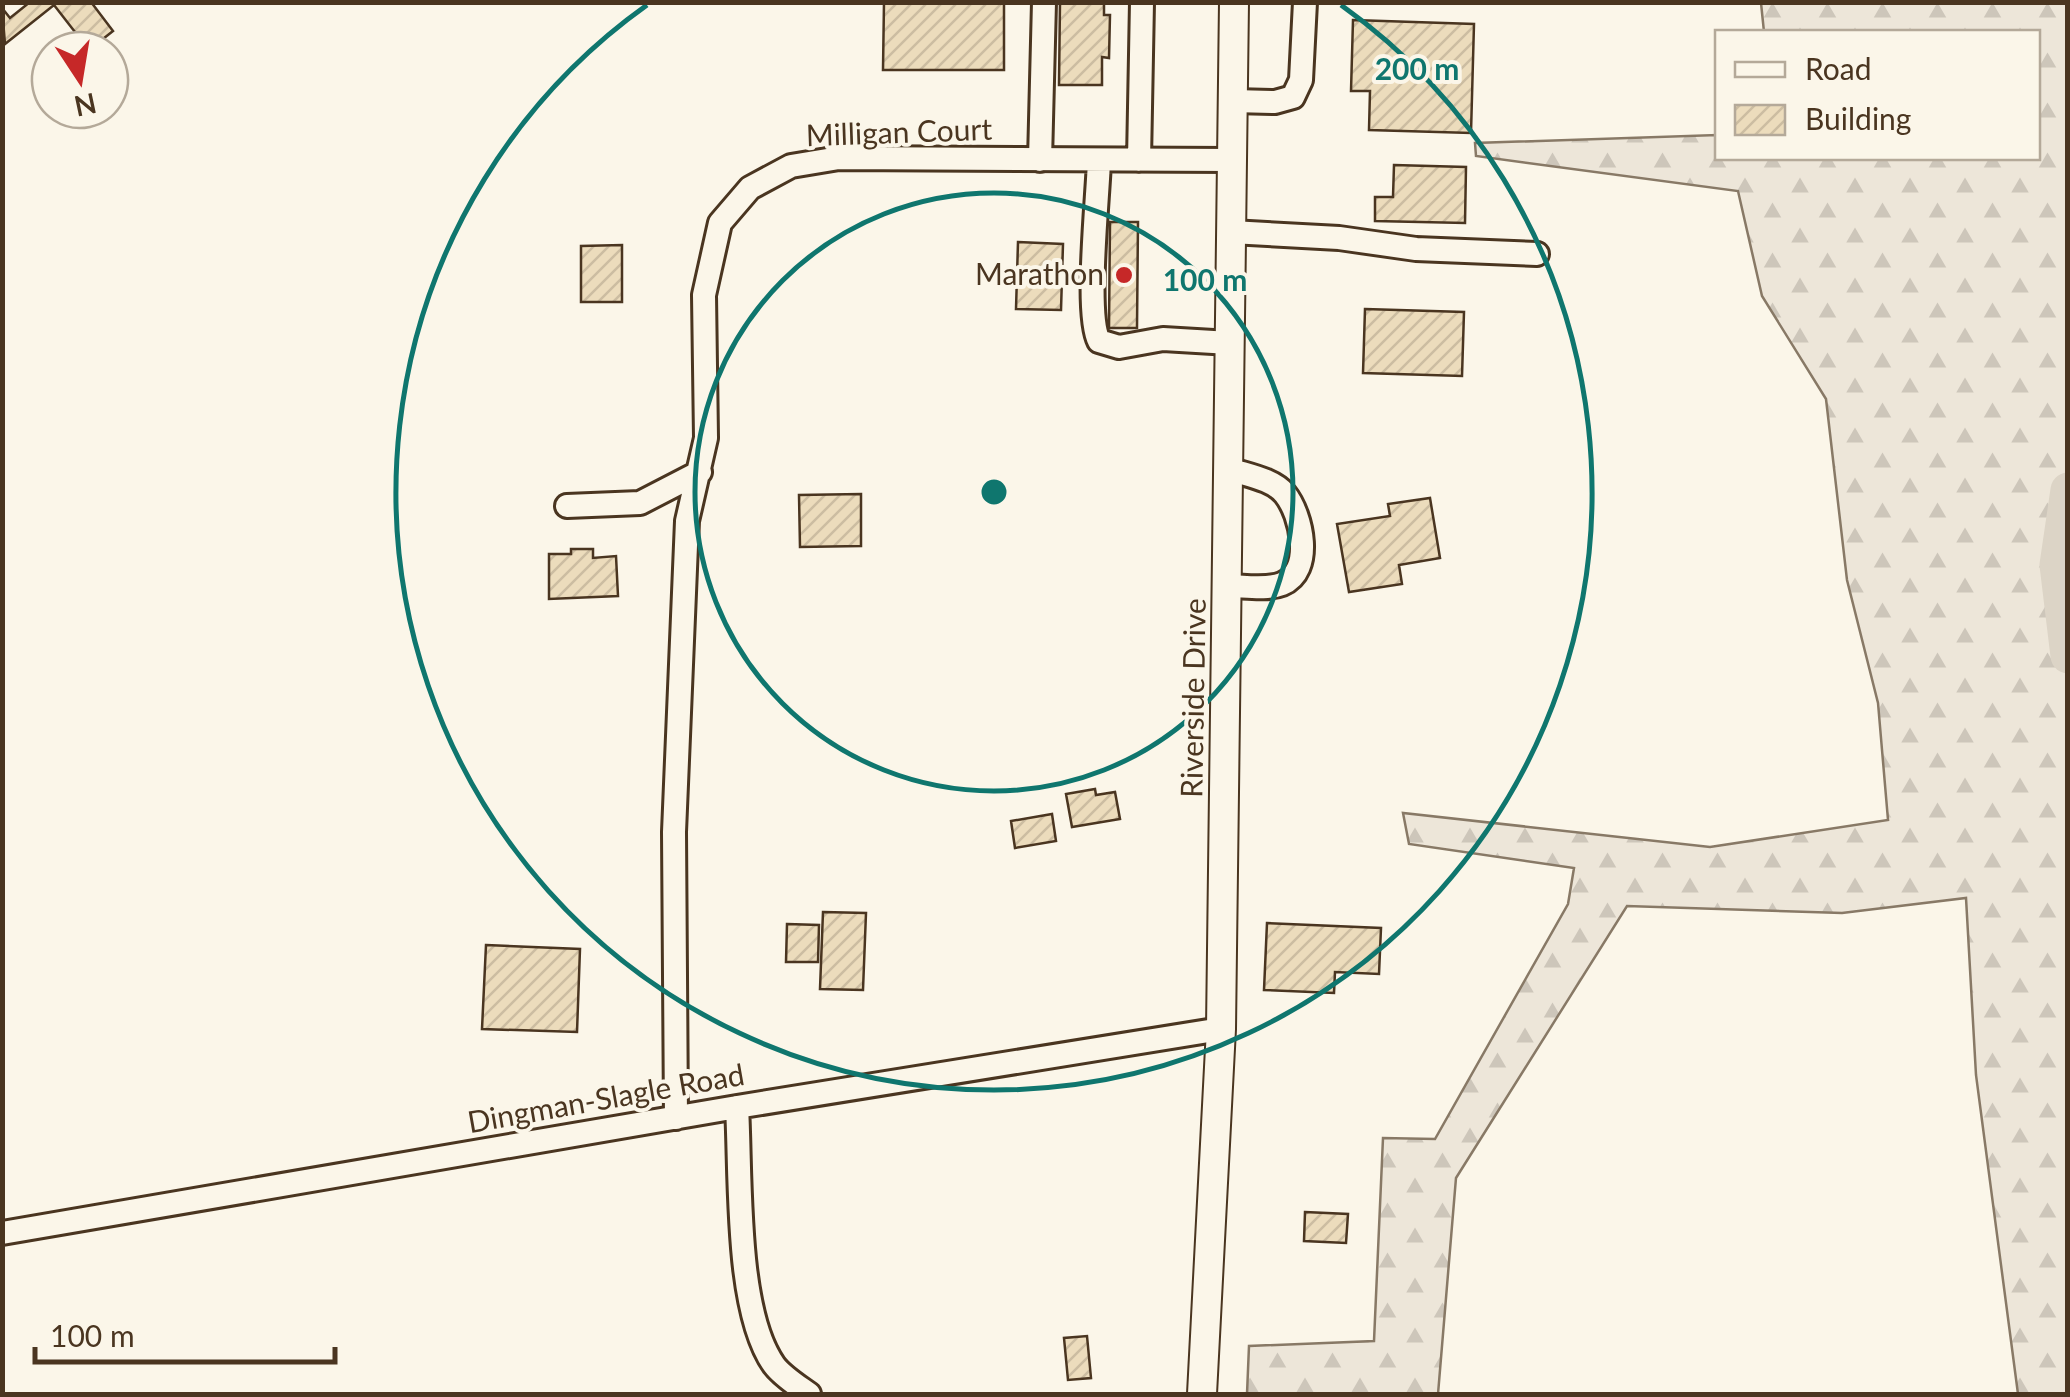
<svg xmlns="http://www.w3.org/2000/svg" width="2070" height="1397" viewBox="0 0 2070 1397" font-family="Lato,sans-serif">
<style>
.forest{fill:url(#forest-firs);stroke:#887966;stroke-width:2.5}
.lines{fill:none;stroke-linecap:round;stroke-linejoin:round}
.river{stroke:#dcd4c6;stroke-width:35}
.building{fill:url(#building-hatch);stroke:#4a3520;stroke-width:2.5}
.minor-casing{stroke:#4a3520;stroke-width:28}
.major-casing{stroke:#4a3520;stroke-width:32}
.minor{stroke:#fbf6e9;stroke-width:22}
.major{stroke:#fbf6e9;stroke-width:28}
.ring{fill:none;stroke:#0f766e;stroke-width:5}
.poi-dot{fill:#c62828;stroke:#fbf6e9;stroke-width:4}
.labels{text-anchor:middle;stroke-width:8;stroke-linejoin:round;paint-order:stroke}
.street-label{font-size:30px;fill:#4a3520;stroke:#fbf6e9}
.poi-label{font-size:30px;fill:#4a3520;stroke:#fbf6e9;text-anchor:end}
.centre{fill:#0f766e;stroke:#fbf6e9;stroke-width:5}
.ring-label{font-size:30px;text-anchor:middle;font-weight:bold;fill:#0f766e;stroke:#fbf6e9;stroke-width:8;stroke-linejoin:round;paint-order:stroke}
</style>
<defs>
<pattern id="forest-firs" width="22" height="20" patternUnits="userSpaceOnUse" patternTransform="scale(2.5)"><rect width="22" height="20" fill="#ede6d9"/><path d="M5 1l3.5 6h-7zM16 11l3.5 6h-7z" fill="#cdc6ba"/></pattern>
<pattern id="building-hatch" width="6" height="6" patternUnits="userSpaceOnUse" patternTransform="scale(2.5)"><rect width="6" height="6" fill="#ecdcbc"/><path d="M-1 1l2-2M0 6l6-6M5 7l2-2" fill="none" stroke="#ccbda1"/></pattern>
</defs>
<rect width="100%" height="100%" fill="#fbf6e9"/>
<!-- forest -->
<path class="forest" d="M1761,3H2067V1394H2018L1976,1075L1966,898L1842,913L1627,906L1456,1178L1438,1394H1247L1249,1346L1374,1341L1383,1138L1435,1139L1568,904L1574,868L1409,844L1403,813L1710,847L1888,820L1878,703L1847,580L1826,399L1762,296L1738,191L1476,156L1475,143L1717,135L1718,158H2038V32H1764Z"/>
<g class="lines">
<!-- river -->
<path class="river" d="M2068,490L2057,565L2068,656"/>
</g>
<!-- building -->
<path class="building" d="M30,2H91L113,31L89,50L54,5L5,44L2,8L10,18Z
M884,2H1004V70H883Z
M1060,2H1104V15H1110L1109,58L1102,57V85H1059Z
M1353,20L1474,24L1471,133L1369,130L1370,91H1351Z
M1394,165L1466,167L1465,223L1375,221V197H1393Z
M1110,222H1138L1137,328H1109Z
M1018,242L1063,244L1061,310L1016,309Z
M622,245V302H581V246Z
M1365,309L1464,312L1462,376L1363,373Z
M861,494V546L800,547L799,495Z
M1430,498L1440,558L1399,565L1402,584L1349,592L1337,524L1390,516L1388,504Z
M571,549H593V558L616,556L618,596L549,599V554H571Z
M1095,789L1096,795L1115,792L1120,819L1072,827L1066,794Z
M1052,814L1056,841L1015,848L1011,821Z
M823,912L866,913L863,990L820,989Z
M1267,923L1381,928L1379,974L1335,972L1334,993L1264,990Z
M787,924L819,925L818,962H786Z
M486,945L580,949L577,1032L482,1029Z
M1305,1212L1348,1214L1346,1243L1304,1241Z
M1087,1336L1091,1378L1068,1380L1064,1338Z"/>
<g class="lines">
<!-- minor casing -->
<g class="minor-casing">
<path id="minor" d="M1233,101L1275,102L1293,97L1301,80L1305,2
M1040,160L1044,2
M1099,160C1098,197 1085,314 1099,341L1119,347L1163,339L1230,343
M1139,160L1142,2
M1231,232L1339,238L1416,249L1537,254
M567,506L640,503L700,472
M1228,586C1244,586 1267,590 1282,584C1314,571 1302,515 1285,494C1273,479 1246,475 1229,469
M737,1107C741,1176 735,1310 774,1365C782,1376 798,1386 809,1394
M676,1118L674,832L687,521L706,438L704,295L720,223L750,188L791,166L839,158L1232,160
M2,1233L737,1107L1221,1029"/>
</g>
<!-- major casing -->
<g class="major-casing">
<path id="major" d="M1202,1394L1221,1029L1234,2"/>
</g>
<!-- minor -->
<use href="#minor" class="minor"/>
<!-- major -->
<use href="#major" class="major"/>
</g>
<!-- distance rings -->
<g class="ring">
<circle cx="994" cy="492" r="299"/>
<path d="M1341 5A598 598 0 1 1 647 5"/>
</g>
<!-- markers -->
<circle class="poi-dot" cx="1124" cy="275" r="10"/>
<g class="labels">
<!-- street labels -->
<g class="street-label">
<text transform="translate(899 133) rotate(-2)" y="10">Milligan Court</text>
<text transform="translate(1194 698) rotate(-89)" y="10">Riverside Drive</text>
<text transform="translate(606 1099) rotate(-10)" y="10">Dingman-Slagle Road</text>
</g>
<!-- poi labels -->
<g class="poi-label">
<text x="1104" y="285">Marathon</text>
</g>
</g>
<circle cx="994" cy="492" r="15" class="centre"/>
<g class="ring-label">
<text x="1417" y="80">200 m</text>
<text x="1205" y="291">100 m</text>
</g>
<!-- border -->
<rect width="2070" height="1397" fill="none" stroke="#4a3520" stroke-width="10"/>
<!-- legend -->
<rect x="1715" y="30" width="325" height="130" fill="#fbf6e9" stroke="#b4a999" stroke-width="2.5"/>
<rect x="1735" y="62" width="50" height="15" fill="#fbf6e9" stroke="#b4a999" stroke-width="2.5"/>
<text x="1805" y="80" font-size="30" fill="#4a3520">Road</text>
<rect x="1735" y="105" width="50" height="30" fill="url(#building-hatch)" stroke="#b4a999" stroke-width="2.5"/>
<text x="1805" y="130" font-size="30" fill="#4a3520">Building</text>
<!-- north arrow -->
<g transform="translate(80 80) rotate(168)"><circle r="48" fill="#fbf6e9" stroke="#b4a999" stroke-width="2.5"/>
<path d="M0-8L18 38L0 25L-18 38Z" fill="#c62828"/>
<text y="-15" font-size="28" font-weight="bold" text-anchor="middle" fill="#4a3520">N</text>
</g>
<!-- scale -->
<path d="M35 1347v15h300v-15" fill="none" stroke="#4a3520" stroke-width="5"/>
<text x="50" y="1347" font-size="30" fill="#4a3520" stroke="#fbf6e9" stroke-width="8" paint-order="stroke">100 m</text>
</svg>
